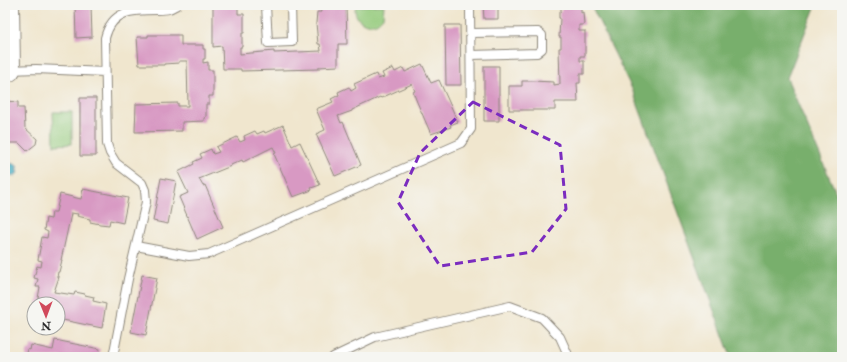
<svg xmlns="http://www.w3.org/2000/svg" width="847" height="362" viewBox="0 0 847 362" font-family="'IM FELL Double Pica',serif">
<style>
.green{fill:#95cb7d;stroke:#607b54}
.forest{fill:#78af6c;stroke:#526d4c}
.water{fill:#40aac0;stroke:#366a76}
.building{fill:#d899c3}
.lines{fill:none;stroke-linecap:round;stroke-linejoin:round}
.lane-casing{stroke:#8e887c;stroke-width:10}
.secondary-casing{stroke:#8e887c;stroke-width:24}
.lane{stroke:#fff;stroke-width:8}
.secondary{stroke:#fff;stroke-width:22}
.marked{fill:none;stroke:#7b2cbf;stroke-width:3;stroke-dasharray:8 5;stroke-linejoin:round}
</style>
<rect width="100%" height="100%" fill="#f6f6f2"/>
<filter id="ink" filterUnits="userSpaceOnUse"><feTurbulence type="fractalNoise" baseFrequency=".025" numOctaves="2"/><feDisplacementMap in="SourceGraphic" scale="8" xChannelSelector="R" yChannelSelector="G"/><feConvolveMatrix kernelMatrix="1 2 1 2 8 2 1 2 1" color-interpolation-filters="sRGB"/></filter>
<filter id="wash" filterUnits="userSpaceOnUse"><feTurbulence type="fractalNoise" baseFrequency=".012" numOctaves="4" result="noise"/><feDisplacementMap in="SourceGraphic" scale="16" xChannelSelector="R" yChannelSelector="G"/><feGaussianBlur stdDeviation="0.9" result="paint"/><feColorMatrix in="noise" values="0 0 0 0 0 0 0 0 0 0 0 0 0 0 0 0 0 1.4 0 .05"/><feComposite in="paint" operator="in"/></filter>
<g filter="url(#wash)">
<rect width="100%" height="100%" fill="#f0e6ce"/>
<!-- green -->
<path class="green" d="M384,5L383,17C380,20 377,24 372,24C362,26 352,15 356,6Z
M53,112H72V144L54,145Z"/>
<!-- forest -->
<path class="forest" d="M591,5H816L787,78L842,207V357H731L632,89Z"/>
<!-- water -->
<path class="water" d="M11,163L12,164L14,163L18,167L16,169L18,172L15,176H5V165Z"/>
<g id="blocks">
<!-- building -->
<path class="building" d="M75,5H91L92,37L76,38Z
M213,5H238V14H244V33H242V47H240V54L274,51V53L321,51L320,44H318L316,23L317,12H321L320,5H346L347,44H338V66L319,67V69L241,71V69H223L222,46L213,47Z
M483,5H498V19H484Z
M521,5H541V9L521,7Z
M561,5H581V13L583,12L584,25H579V31H585V56H580V61H584V74H580V83H577L578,102H555V110H509V86H522V81H532L554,82V85L560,84L559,48H561V37H559L560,18H559V12H561Z
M445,25H460L461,85H446Z
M148,35H181V45H203V49H205V59H203V63L208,62V70H213V96H209V104H206V117L204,118V121L182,122V131L135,132L136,104L178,103V106H188L187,61H179V63L164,64V65H139L137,37H148Z
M422,64L431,83L439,80L458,122L450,125L451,127L431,134L417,102L413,92L415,91L412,84L381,98L380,97L352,110V111L338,116L341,123L343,122L361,165L335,176L316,134L325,130L316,109L333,102L331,99L339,95L338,92L349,87L351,91L356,88L354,84L376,74L378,79L384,77L382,73L393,68L395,72L403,68L405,72Z
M484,66H499V121H484Z
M80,98H96V156H80Z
M5,101L18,102V108H24L25,128L37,139L36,144L27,151L19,143H5Z
M283,125L292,146L300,142L320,185L311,188L312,190L293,197L274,154L276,153L273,147L243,162L242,160L231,165V166L199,179L203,186L205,185L223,227L197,239L179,197L188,193L178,172L194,164L193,162L202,158L200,154L211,149L213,154L219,152L216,147L237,137L240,142L245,140L244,136L255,131L257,134L264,131L265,133Z
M161,178L176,181L168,224L153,221Z
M83,189L128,198L123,223L110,220L109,225L100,224L90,222V219L77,216L78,214L70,213L71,214L61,260H62L59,272H58L57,277H59L54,292L74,295L75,292L85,294V295L94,297L93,301L106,304L102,328L58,319V304H37L40,287H36L38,279L34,278L37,266L41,267L42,261L38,260L42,237L47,238L48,232L44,230L46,218L51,219L52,212H56L60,194L81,199Z
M142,275L157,278L146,335L131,332Z
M55,340L100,349L98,357H26L28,349L30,350L31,345L53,350Z"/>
</g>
</g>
<g filter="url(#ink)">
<use href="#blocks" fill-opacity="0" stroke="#8e887c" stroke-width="1"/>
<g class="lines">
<!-- lane casing -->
<g class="lane-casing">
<path id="lane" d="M266,5L268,43L292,42L291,5
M471,55L537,53L542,49V35L538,32L471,33
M10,70L36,69L105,72
M136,246L189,256L209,254L461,143L471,129L470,5
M113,357L128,279L146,202L145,190L142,183L116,163L110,153L107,144L105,38C112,10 132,10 157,10C160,10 165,10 169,9C172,8 175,6 177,5
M333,357L375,337L510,306L542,318L560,337L569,357"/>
</g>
<!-- secondary casing -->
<g class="secondary-casing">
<path id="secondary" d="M8,5L9,70"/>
</g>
<!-- lane -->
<use href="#lane" class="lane"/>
<!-- secondary -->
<use href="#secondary" class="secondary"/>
</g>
</g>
<!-- marked area -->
<path class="marked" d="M473,102L560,145L566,209L532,252L440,266L398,202L420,153Z"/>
<!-- margin -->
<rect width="847" height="362" fill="none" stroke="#f6f6f2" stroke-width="20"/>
<!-- north arrow -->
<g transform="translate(46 316) rotate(179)"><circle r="19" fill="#f6f6f2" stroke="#a5a5a2"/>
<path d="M0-3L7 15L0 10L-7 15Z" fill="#d1495b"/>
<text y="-6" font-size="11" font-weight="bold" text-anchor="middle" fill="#2b2b2b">N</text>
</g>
</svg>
